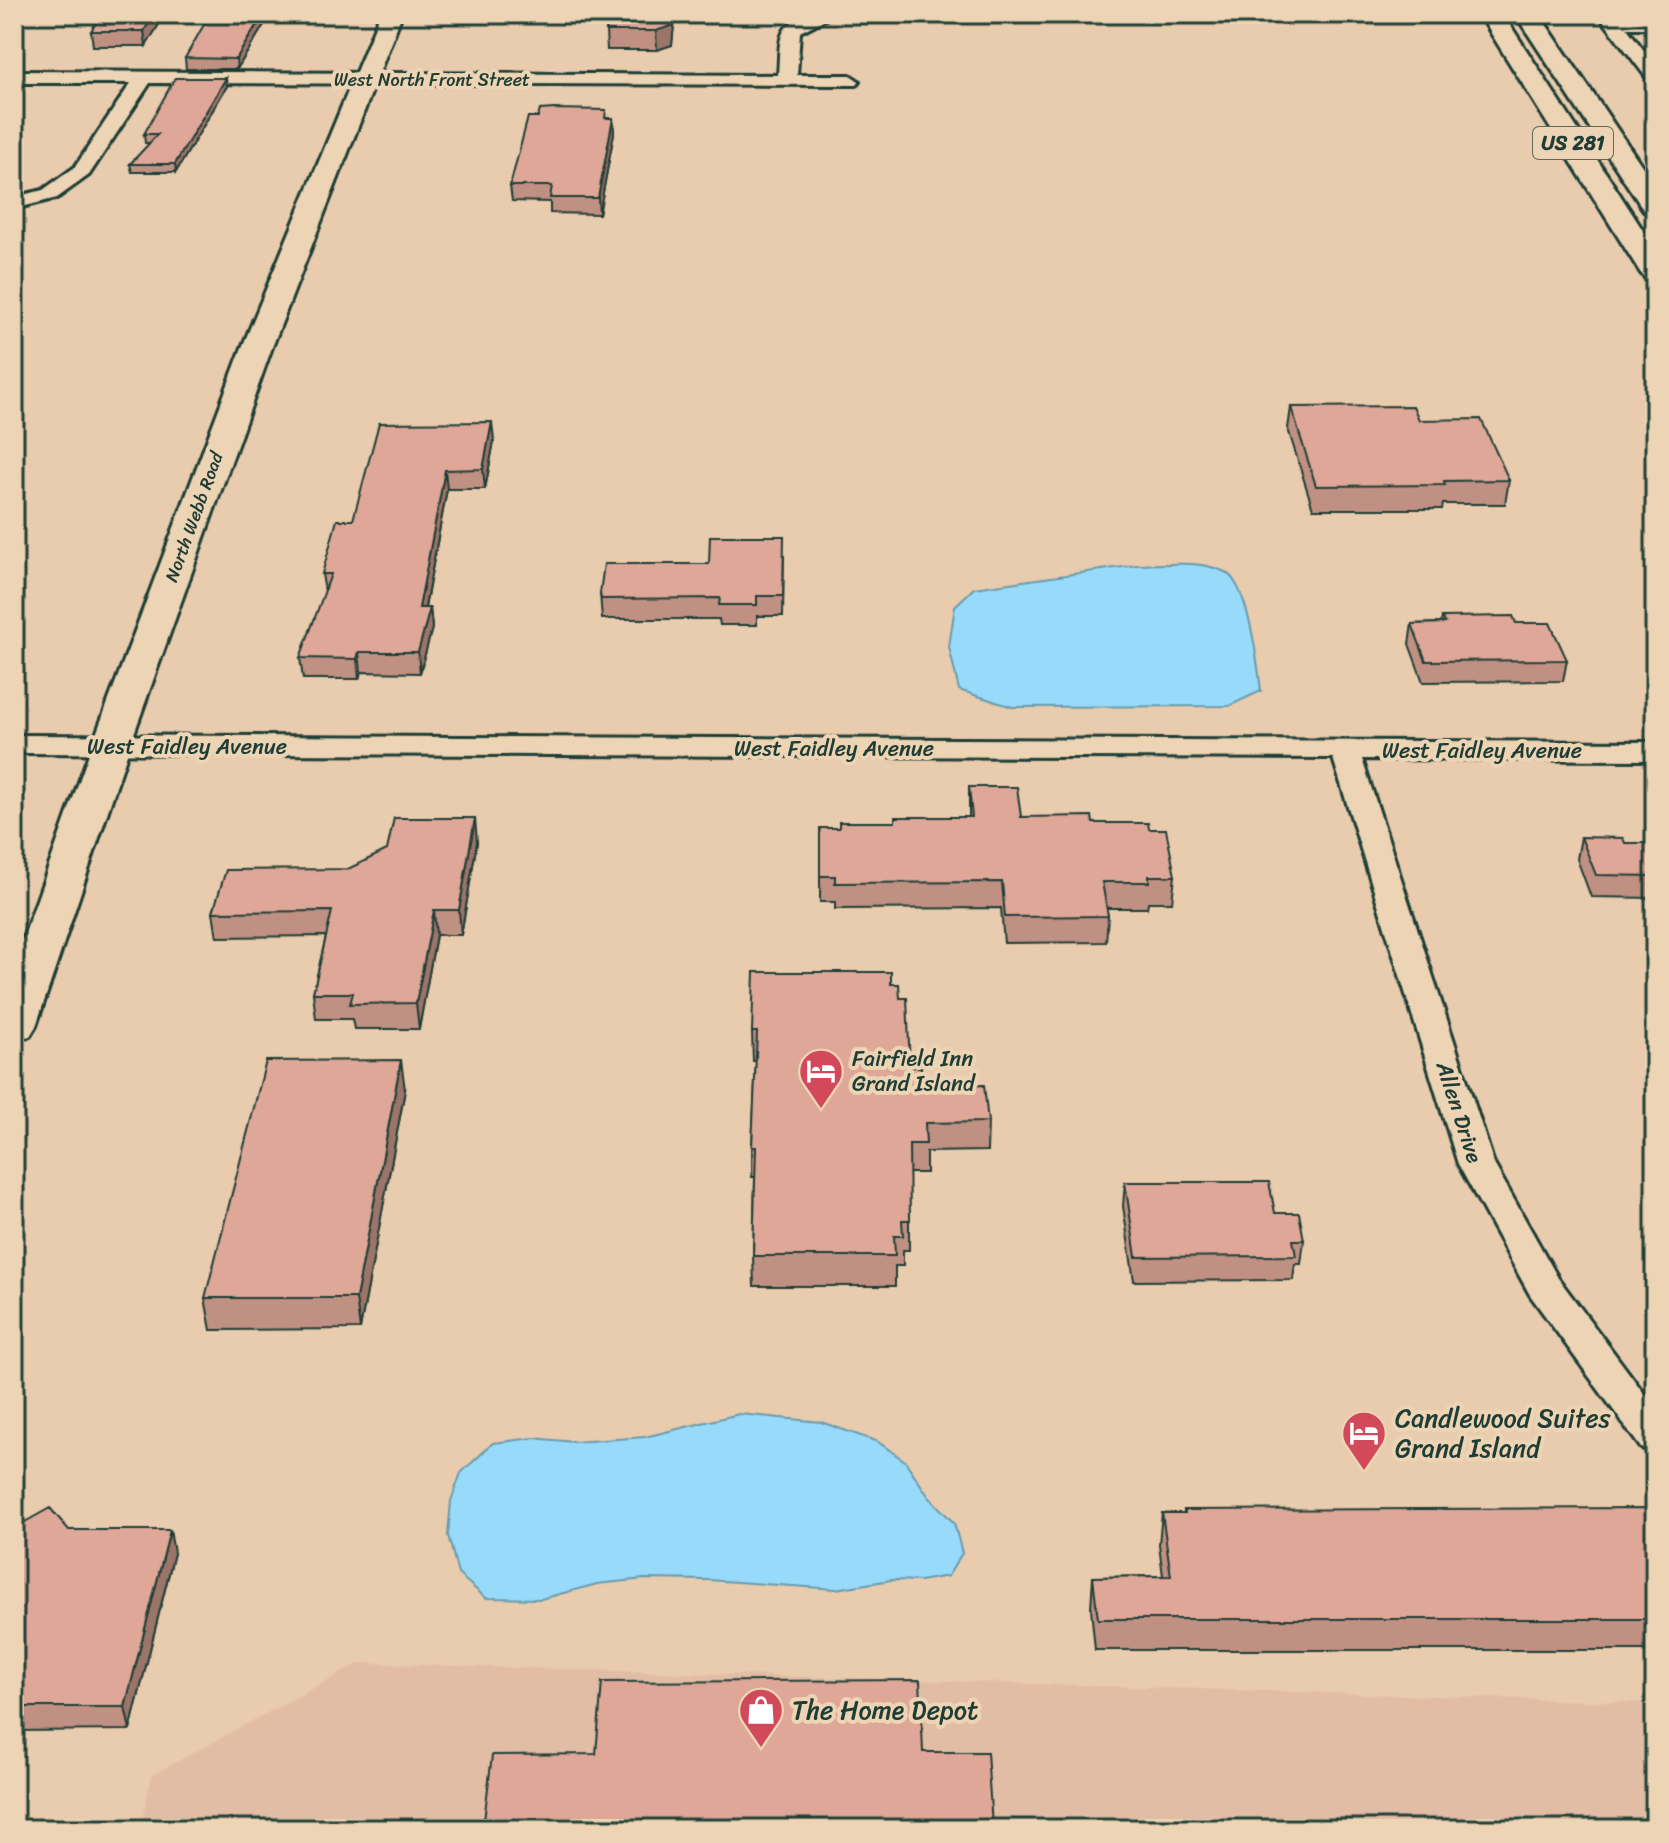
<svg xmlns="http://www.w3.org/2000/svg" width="1669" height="1843" viewBox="0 0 1669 1843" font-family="Sriracha,sans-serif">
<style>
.built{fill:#e2bda5}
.water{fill:#98dafa;stroke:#689bab;stroke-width:2}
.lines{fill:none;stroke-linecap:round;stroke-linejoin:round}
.minor-casing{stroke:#1f3d34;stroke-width:6}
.major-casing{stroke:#1f3d34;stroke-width:6}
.highway-casing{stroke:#1f3d34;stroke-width:6}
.minor{fill:#ecd4b4;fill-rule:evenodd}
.major{fill:#ecd4b4;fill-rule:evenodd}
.highway{fill:#ecd4b4;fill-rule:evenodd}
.wall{fill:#c09083;stroke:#1f3d34;stroke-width:2}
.shaded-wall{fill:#9c756a;stroke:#1f3d34;stroke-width:2}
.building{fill:#dfa798;stroke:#1f3d34;stroke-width:2}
.labels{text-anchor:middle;stroke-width:8;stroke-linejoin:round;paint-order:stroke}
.far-street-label{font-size:18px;fill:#1f3d34;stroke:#ecd4b4}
.shield{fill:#ecd4b4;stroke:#5c6a5a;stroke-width:2}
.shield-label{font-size:20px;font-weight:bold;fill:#1f3d34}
.street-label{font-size:22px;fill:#1f3d34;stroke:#ecd4b4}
.poi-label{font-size:22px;fill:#1f3d34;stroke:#ecd4b4;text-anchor:start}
.near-poi-label{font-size:26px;fill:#1f3d34;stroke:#ecd4b4;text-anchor:start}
</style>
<rect width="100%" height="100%" fill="#e9cbae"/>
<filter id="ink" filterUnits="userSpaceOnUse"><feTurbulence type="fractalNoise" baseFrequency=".0125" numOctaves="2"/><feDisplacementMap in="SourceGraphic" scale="16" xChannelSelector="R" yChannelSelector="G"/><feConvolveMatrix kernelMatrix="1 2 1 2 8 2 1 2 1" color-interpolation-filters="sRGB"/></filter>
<g filter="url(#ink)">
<!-- built -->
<path class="built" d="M360,1663L1655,1703V1829H140L152,1775Z"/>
<!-- water -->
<path class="water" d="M1137,565C1164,565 1199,559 1225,572C1248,584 1258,665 1261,691L1229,706L1012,707L959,690L949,647L955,606L974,588Z
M739,1414L821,1422L878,1442L905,1461L929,1497L954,1523L962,1553L948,1576L920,1581L891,1580L836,1589L708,1580L644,1579L597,1584L541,1599L486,1598L458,1574L448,1535L451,1501L461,1473L493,1443L533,1438L574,1442L645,1437Z"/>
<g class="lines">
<!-- minor casing -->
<g class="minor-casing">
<path id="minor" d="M809,14H835L800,32L797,75H850L859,81L857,85L150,83L89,175L57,198L14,209V197L43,190L75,167L131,83H14V71L778,75C781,43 774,25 809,14Z
M1598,14L1655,18V28H1627L1655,65V83L1649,81Z
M14,735L1655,742V760L1362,759L1494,1164L1558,1278L1655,1408V1452L1641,1448L1530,1295L1458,1164L1333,758L14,753Z"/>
</g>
<!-- major casing -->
<g class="major-casing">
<path id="major" d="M380,14H402L271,350L130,745L36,1026L30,1036L14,1040V964L92,745L241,350Z"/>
</g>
<!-- highway casing -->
<g class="highway-casing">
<path id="highway" d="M1479,14H1503L1655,249V281L1645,278L1640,272Z
M1515,14H1539L1655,185V214L1645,212Z"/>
</g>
<!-- minor -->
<use href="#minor" class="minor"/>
<!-- major -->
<use href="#major" class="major"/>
<!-- highway -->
<use href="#highway" class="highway"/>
</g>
<!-- wall -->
<path class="wall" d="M165,14L146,46H93L91,31Z
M610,14H675L672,45L657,50H607L606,31Z
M265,23L237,69H186L185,58Z
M227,86L176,172H132L130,164L150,143H145L144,134Z
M606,118H613L614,133L599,214L550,213V202L512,201L510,186Z
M1291,407L1419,420L1509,480L1505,504H1443L1442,509H1313L1288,429Z
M494,441L485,489H447L425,608H430L432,628L420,673L361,672L359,679H303L300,658L325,592L322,574L353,520Z
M784,556L783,616H757V625H720L719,619H602L600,593Z
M1442,617L1516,623L1567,660L1563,681L1423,682L1409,644L1412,624L1441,623Z
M969,787L1021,817L1149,829L1175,876L1172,902H1148L1147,908H1106L1108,916L1106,942L1004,943L1001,908L835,909V902H820V828H839L895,822L969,817Z
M1581,837L1625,843H1655V898L1591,897L1577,859Z
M477,842L461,935H436L419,1029H354L352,1019H316L313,993L326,936L217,937L213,912L348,869Z
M891,984L900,998L910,1067L923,1086L988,1122L987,1151L926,1152V1173H909V1250H903V1266H895V1286H754L753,1256L755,1177H752V1147L756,1061H753L752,1032Z
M405,1090L360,1329L211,1330L205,1298Z
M1125,1182L1275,1213L1304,1240L1301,1264H1295L1293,1280L1134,1281L1123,1206Z
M1184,1510L1655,1512V1650H1095L1091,1608L1093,1577L1163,1576L1159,1544L1162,1513H1184Z
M14,1528L69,1530L174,1553L130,1730L14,1731Z"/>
<!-- shaded-wall -->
<path class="shaded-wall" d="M154,14H165L146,46L144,31Z
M264,14L265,23L237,69L236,59Z
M672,14H675L672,45L657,50L656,31Z
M226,78L227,86L176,172L175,164Z
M613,118L614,133L599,214L598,198Z
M492,422L494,441L485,489L483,469Z
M445,470L447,489L421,628L419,608Z
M430,608L432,628L420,673L418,652Z
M359,652L361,672L359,679L357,659Z
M475,818L477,842L461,935L459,910Z
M434,910L436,935L419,1029L416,1003Z
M401,1060L405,1090L360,1329L356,1298Z
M170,1530L174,1553L130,1730L125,1707Z"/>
<!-- building -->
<path class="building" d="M101,14H154L144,31H91Z
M210,14H263L236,59L185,58Z
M610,14H672L671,26L656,31H606Z
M175,78H226L175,164H130L158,134H144Z
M554,109L606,110L605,118H613L598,198H550L552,186H510L528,117H538L540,110Z
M1413,406L1419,420L1481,419L1509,480L1444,481L1445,485L1316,486L1291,407Z
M492,422L483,469L445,470L419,608H430L418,652H359L357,659L300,658L331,574H322L337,520H353L379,423Z
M710,536H784L783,596H757V605H719L720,598L601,599L600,593L604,564H709Z
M1513,616L1516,623H1550L1567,660L1426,661L1412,624L1445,623L1442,617Z
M969,787H1017L1021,817L1092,816L1093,823H1148L1149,829H1166L1175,876H1149V882H1102L1108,916L1005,917L1002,882L835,883V876H820V828H839V822H895V817H972Z
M394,818H475L459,910H434L416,1003L350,1004L353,993H313L332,911L213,912L226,870L348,869L387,850Z
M1581,837L1623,838L1625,843H1655V876L1596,875Z
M754,972H891V984H899L900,998H907L910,1067H921L923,1086L984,1085L988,1122L925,1123L926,1144H909L910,1220H902L903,1236H894L895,1256H753L756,1147H752L757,1032H752Z
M401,1060L356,1298H205L266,1061Z
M1125,1182H1269L1275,1213H1299L1304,1240H1293L1296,1256L1136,1257Z
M50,1508L69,1530H170L125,1707H14V1528Z
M1653,1508L1655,1512V1619H1098L1093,1577L1171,1576L1162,1513H1185L1184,1510Z
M920,1680L923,1752H987L992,1826H1115V1829H483L492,1755L596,1754L602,1682Z"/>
</g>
<!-- icons -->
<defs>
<g id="hotel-pin" transform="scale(2.3)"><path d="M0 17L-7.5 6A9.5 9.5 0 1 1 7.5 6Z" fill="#d1495b" stroke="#ecd4b4"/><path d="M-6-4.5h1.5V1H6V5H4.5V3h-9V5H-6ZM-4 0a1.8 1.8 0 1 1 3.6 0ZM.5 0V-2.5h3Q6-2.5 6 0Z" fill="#fff"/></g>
<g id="shop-pin" transform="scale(2.3)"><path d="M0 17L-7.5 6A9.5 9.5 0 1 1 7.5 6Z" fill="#d1495b" stroke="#ecd4b4"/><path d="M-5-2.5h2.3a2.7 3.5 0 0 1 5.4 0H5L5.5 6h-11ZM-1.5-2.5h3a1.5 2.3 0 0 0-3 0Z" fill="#fff"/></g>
</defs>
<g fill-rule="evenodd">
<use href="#hotel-pin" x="821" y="1071"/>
<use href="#hotel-pin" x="1364" y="1433"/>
<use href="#shop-pin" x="761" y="1710"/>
</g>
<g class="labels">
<!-- far-street labels -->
<g class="far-street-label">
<text x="432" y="86">West North Front Street</text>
<text transform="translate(194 517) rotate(-70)" y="6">North Webb Road</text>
</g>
<!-- shield labels -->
<rect class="shield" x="1533" y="127" width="80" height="32" rx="6"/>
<g class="shield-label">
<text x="1573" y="150">US 281</text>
</g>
<!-- street labels -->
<g class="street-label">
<text x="187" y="754">West Faidley Avenue</text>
<text x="834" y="756">West Faidley Avenue</text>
<text x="1482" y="758">West Faidley Avenue</text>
<text transform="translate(1460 1112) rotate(72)" y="8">Allen Drive</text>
</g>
<!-- poi labels -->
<g class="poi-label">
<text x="852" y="1066">Fairfield Inn<tspan x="852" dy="25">Grand Island</tspan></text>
</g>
<!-- near-poi labels -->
<g class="near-poi-label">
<text x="1395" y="1427">Candlewood Suites<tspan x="1395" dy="30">Grand Island</tspan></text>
<text x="792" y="1719">The Home Depot</text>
</g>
</g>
<!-- margin -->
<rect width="1669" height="1843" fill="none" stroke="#ecd4b4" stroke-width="48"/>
<rect x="24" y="24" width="1621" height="1795" fill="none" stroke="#1f3d34" stroke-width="3" filter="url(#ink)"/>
</svg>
